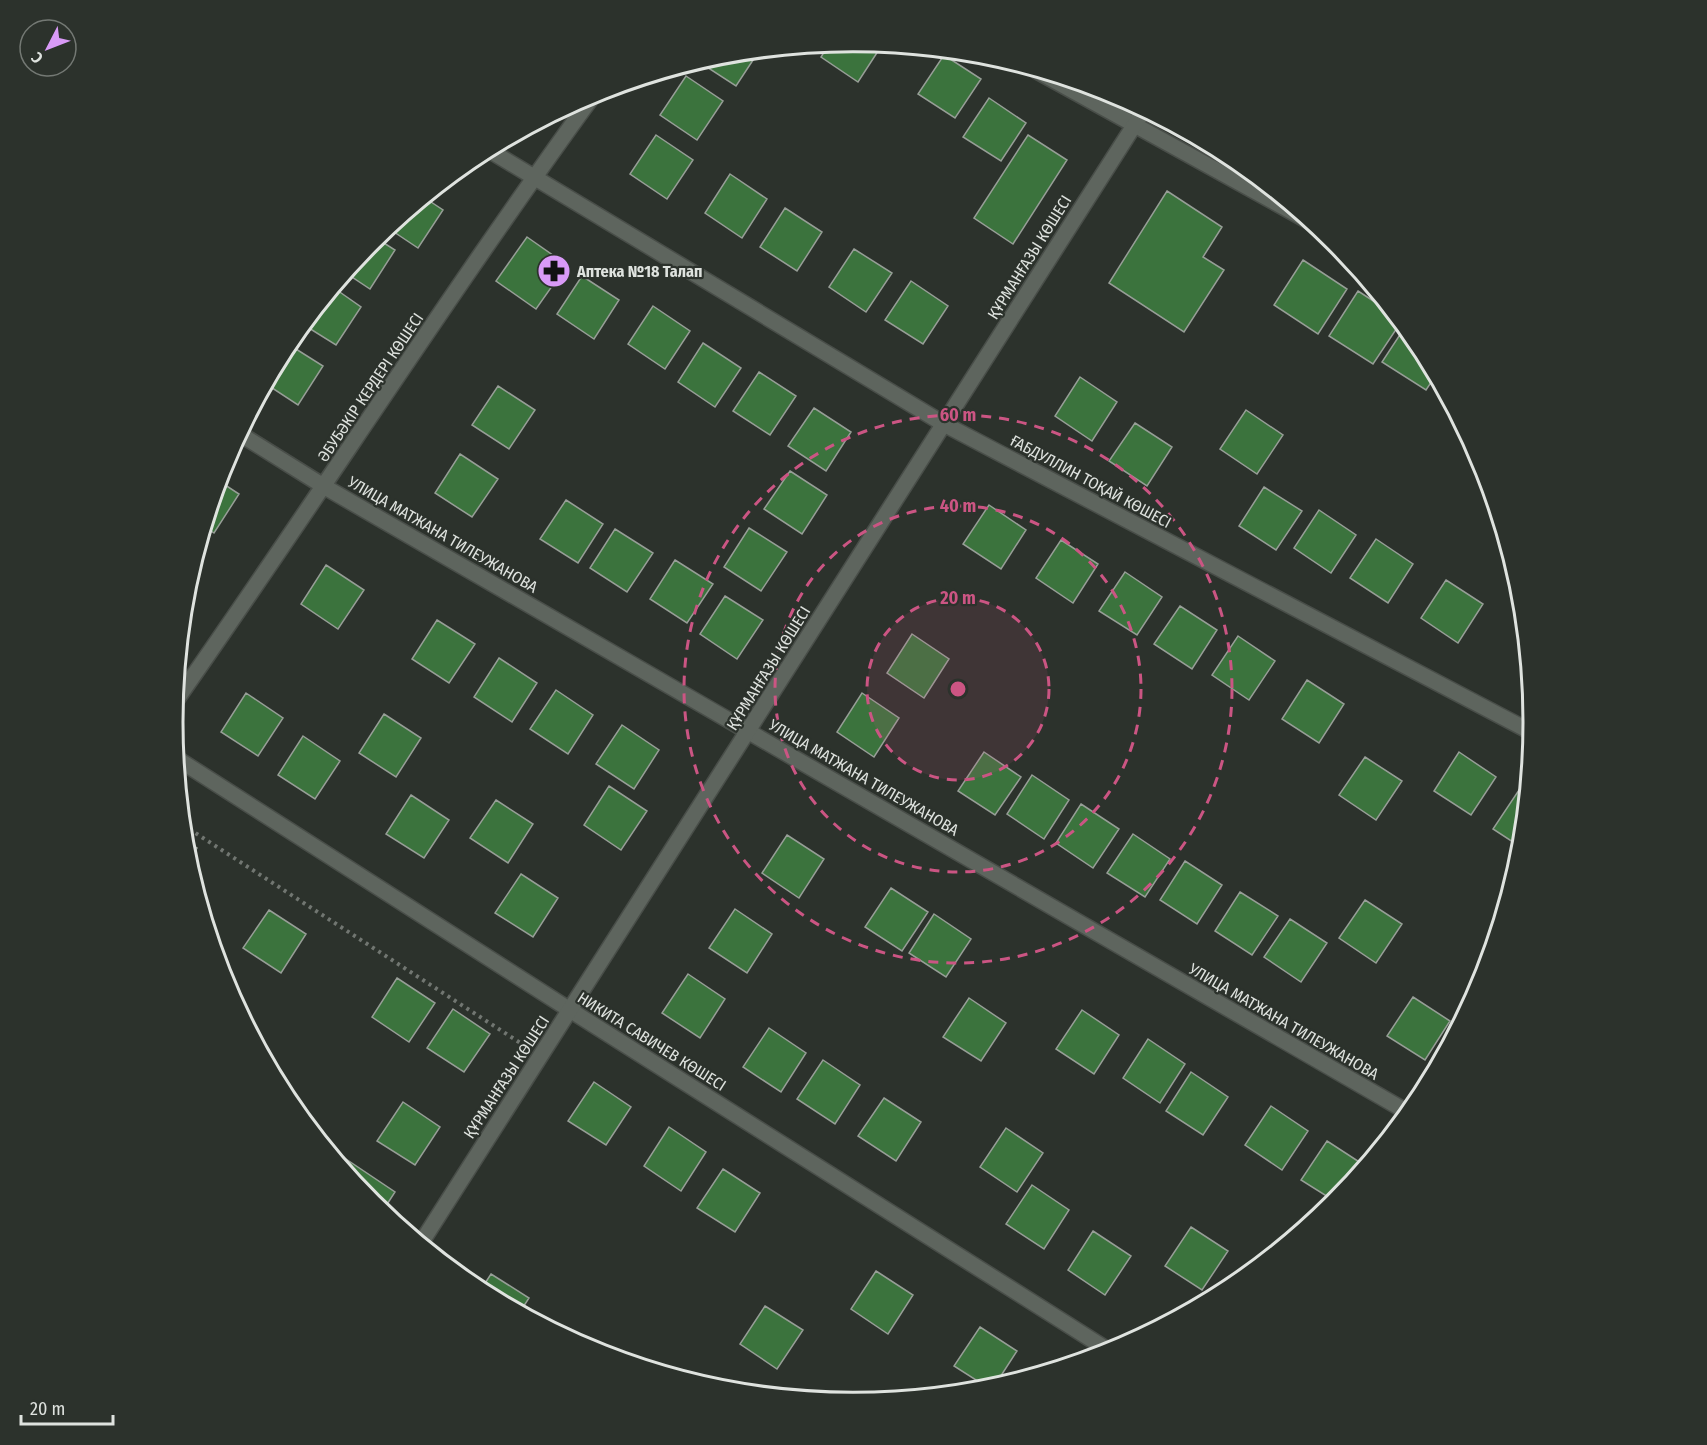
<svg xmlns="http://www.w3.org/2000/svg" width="1707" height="1445" viewBox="0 0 1707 1445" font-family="'Fira Sans Condensed',sans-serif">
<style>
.building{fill:#3b733d;stroke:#979e97;stroke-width:1.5}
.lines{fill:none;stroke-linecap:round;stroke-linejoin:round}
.minor-casing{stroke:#494e49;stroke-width:18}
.tertiary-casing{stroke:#494e49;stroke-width:18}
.path{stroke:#717671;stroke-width:4;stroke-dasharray:3 4.5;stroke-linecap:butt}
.minor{stroke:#5e655e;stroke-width:15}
.tertiary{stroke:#5e655e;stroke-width:15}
.ring{fill:none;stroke:#cb5583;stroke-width:3;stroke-dasharray:10 8}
.labels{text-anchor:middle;stroke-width:4.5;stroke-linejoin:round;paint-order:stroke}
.street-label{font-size:16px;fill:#dfe3df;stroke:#2c322c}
.poi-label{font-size:16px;font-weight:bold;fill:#dfe3df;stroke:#2c322c;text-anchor:start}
.rim{fill:none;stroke:#dfe3df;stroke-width:3}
.centre{fill:#cb5583;stroke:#2c322c;stroke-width:3}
.ring-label{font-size:18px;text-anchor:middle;font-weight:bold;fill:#cb5583;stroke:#2c322c;stroke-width:4.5;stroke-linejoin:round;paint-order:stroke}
</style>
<rect width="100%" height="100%" fill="#2c322c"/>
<!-- building -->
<path class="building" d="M854,42L882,45L858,82L821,57L829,44Z
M759,51L736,86L699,62L721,55Z
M944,55L981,79L955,118L918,94Z
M686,76L723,101L697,140L660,115Z
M989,98L1026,123L1001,161L963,137Z
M656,135L693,160L667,199L630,174Z
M1028,135L1067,160L1013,244L974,218Z
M730,174L767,199L742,238L705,213Z
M1167,191L1222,227L1203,257L1224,270L1184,332L1109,283Z
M425,198L443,210L418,248L388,228Z
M785,208L822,232L797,271L760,247Z
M527,237L567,265L536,309L496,281Z
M376,238L395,250L370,289L346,273Z
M854,249L892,273L866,312L829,287Z
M1303,260L1347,289L1318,334L1274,305Z
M582,276L619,300L594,339L557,314Z
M911,281L948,306L923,344L885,320Z
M334,288L361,307L336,345L304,325Z
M1358,291L1395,315L1401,322L1373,364L1329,336Z
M653,306L690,331L665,369L628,344Z
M1405,327L1420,345L1436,375L1426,390L1382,362Z
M703,343L741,368L715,407L678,382Z
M288,344L323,366L298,405L266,384Z
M759,372L796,396L770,435L733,411Z
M1080,377L1117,402L1092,441L1055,416Z
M498,386L535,410L509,449L472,425Z
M814,408L851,432L826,471L788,446Z
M1246,410L1283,435L1257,474L1220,449Z
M1135,423L1172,447L1147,486L1109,461Z
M460,454L498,479L472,517L435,493Z
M790,471L827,495L802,534L764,509Z
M219,481L239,494L214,533L205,527Z
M1264,487L1302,511L1276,550L1239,526Z
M566,500L603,524L578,563L540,539Z
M989,505L1026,530L1001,569L963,544Z
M1319,510L1356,535L1331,573L1294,548Z
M749,528L787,552L761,591L724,567Z
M615,529L653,553L627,592L590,568Z
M1376,539L1413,564L1388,603L1350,578Z
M1061,540L1098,564L1073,603L1036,578Z
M675,560L713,584L687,623L650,599Z
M326,565L364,590L338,629L301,604Z
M1125,572L1162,597L1137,635L1099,611Z
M1446,580L1483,604L1458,643L1421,618Z
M725,596L763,620L737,659L700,634Z
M1180,606L1217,630L1192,669L1154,644Z
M437,620L475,644L449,683L412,659Z
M912,634L949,659L924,698L887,673Z
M1238,636L1275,661L1249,700L1212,675Z
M499,658L537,683L512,722L474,697Z
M1307,680L1344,704L1319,743L1282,719Z
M556,690L593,715L568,754L530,729Z
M246,693L283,718L258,756L221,732Z
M862,693L899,718L874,757L837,732Z
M384,714L421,738L396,777L359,753Z
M622,725L659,750L634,789L596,764Z
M303,736L340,761L315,799L278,775Z
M984,752L1021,777L995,815L958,791Z
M1459,752L1496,777L1471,815L1434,791Z
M1365,757L1402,781L1376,820L1339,795Z
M1032,775L1069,800L1044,839L1007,814Z
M609,786L647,811L621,850L584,825Z
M1519,790L1527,795L1522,848L1493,829Z
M411,795L449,820L424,858L386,834Z
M496,800L533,824L508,863L470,838Z
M1081,804L1119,829L1093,868L1056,843Z
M1133,834L1170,859L1145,897L1107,873Z
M787,835L824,859L799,898L762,873Z
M185,841L197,848L188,862L186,855Z
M1185,861L1222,885L1197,924L1160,900Z
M521,874L558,898L533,937L495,913Z
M891,888L928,912L902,951L865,927Z
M1240,892L1278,916L1252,955L1215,931Z
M1365,900L1402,924L1376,963L1339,938Z
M735,909L772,934L747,973L709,948Z
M269,910L306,934L281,973L243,948Z
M934,914L971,939L946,977L909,953Z
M1290,919L1327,943L1301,982L1264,957Z
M688,974L725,999L700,1038L662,1013Z
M397,978L435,1003L409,1042L372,1017Z
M1413,997L1450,1021L1425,1060L1387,1036Z
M969,998L1006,1023L981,1061L943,1037Z
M453,1009L490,1034L464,1072L427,1048Z
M1082,1010L1119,1035L1094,1074L1056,1049Z
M769,1028L806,1053L781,1092L743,1067Z
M1148,1039L1185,1064L1160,1103L1123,1078Z
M823,1060L860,1085L835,1124L797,1099Z
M267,1062L283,1074L277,1082Z
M1191,1072L1228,1097L1203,1135L1166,1111Z
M594,1082L631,1107L606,1145L568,1121Z
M884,1098L921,1122L896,1161L858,1136Z
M403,1102L440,1127L415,1165L377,1141Z
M1271,1106L1308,1131L1282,1170L1245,1145Z
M669,1127L706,1152L681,1191L644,1166Z
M1006,1128L1043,1153L1017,1192L980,1167Z
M1327,1141L1364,1165L1336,1202L1301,1180Z
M322,1143L395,1192L382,1212L372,1203Z
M723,1169L760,1193L735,1232L697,1208Z
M1032,1185L1069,1210L1044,1249L1006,1224Z
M1191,1227L1228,1251L1202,1290L1165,1266Z
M1093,1231L1131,1256L1105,1295L1068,1270Z
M876,1271L913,1295L888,1334L851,1309Z
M491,1274L529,1298L520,1312L480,1291Z
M765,1306L803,1330L777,1369L740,1344Z
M980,1327L1017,1351L993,1388L990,1389L954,1366Z
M586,1340L609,1356L582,1346Z"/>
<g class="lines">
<!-- minor casing -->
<g class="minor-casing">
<path id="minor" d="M1037,71L1314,224
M489,150L944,424L1533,733
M240,434L325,487L1409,1113
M175,702C317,500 450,292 595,93
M176,758L570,1010L1111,1352"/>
</g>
<!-- tertiary casing -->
<g class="tertiary-casing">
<path id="tertiary" d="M421,1243L1144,110"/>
</g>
<!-- path -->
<path class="path" d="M183,825L522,1044"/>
<!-- minor -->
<use href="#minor" class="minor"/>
<!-- tertiary -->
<use href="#tertiary" class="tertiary"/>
</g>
<!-- distance rings -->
<circle cx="958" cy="689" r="91" fill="#cb5583" fill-opacity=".12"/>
<g class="ring">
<circle cx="958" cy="689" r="91"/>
<circle cx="958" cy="689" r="183"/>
<circle cx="958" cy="689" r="274"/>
</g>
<!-- icons -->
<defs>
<g id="pharmacy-disc" transform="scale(1.725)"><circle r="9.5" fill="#d99af7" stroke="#2c322c"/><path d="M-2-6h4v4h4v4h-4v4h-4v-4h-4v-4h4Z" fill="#111"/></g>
</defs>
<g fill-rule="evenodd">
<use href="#pharmacy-disc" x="554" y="271"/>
</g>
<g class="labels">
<!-- street labels -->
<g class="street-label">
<text transform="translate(1029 257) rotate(-58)" y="6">ҚҰРМАНҒАЗЫ КӨШЕСІ</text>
<text transform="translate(370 387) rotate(-56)" y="6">ӘБУБӘКІР КЕРДЕРІ КӨШЕСІ</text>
<text transform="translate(1091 481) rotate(28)" y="6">ҒАБДУЛЛИН ТОҚАЙ КӨШЕСІ</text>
<text transform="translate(443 534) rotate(30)" y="6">УЛИЦА МАТЖАНА ТИЛЕУЖАНОВА</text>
<text transform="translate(768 668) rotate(-58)" y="6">ҚҰРМАНҒАЗЫ КӨШЕСІ</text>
<text transform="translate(864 777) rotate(30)" y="6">УЛИЦА МАТЖАНА ТИЛЕУЖАНОВА</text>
<text transform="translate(1284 1021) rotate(30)" y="6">УЛИЦА МАТЖАНА ТИЛЕУЖАНОВА</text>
<text transform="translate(652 1041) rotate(32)" y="6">НИКИТА САВИЧЕВ КӨШЕСІ</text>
<text transform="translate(506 1077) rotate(-57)" y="6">ҚҰРМАНҒАЗЫ КӨШЕСІ</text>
</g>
<!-- poi labels -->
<g class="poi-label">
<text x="577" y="277">Аптека №18 Талап</text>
</g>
</g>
<!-- crop -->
<path d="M0 0H1707V1445H0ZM183 722a670 670 0 1 1 1340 0a670 670 0 1 1-1340 0Z" fill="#2c322c" fill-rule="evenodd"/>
<path class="rim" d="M183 722a670 670 0 1 1 1340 0a670 670 0 1 1-1340 0Z"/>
<circle cx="958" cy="689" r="9" class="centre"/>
<g class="ring-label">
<text x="958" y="421">60 m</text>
<text x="958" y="512">40 m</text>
<text x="958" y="604">20 m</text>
</g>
<!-- north arrow -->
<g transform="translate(48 48) rotate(228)"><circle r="28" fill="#2c322c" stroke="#747974" stroke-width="1.5"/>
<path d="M0-4.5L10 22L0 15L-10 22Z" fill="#d99af7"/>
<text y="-9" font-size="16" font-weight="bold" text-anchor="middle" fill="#dfe3df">С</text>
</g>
<!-- scale -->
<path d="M21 1415v9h92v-9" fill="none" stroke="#dfe3df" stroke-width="3"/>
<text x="30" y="1415" font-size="18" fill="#dfe3df" stroke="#2c322c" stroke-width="4.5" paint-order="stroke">20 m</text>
</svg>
